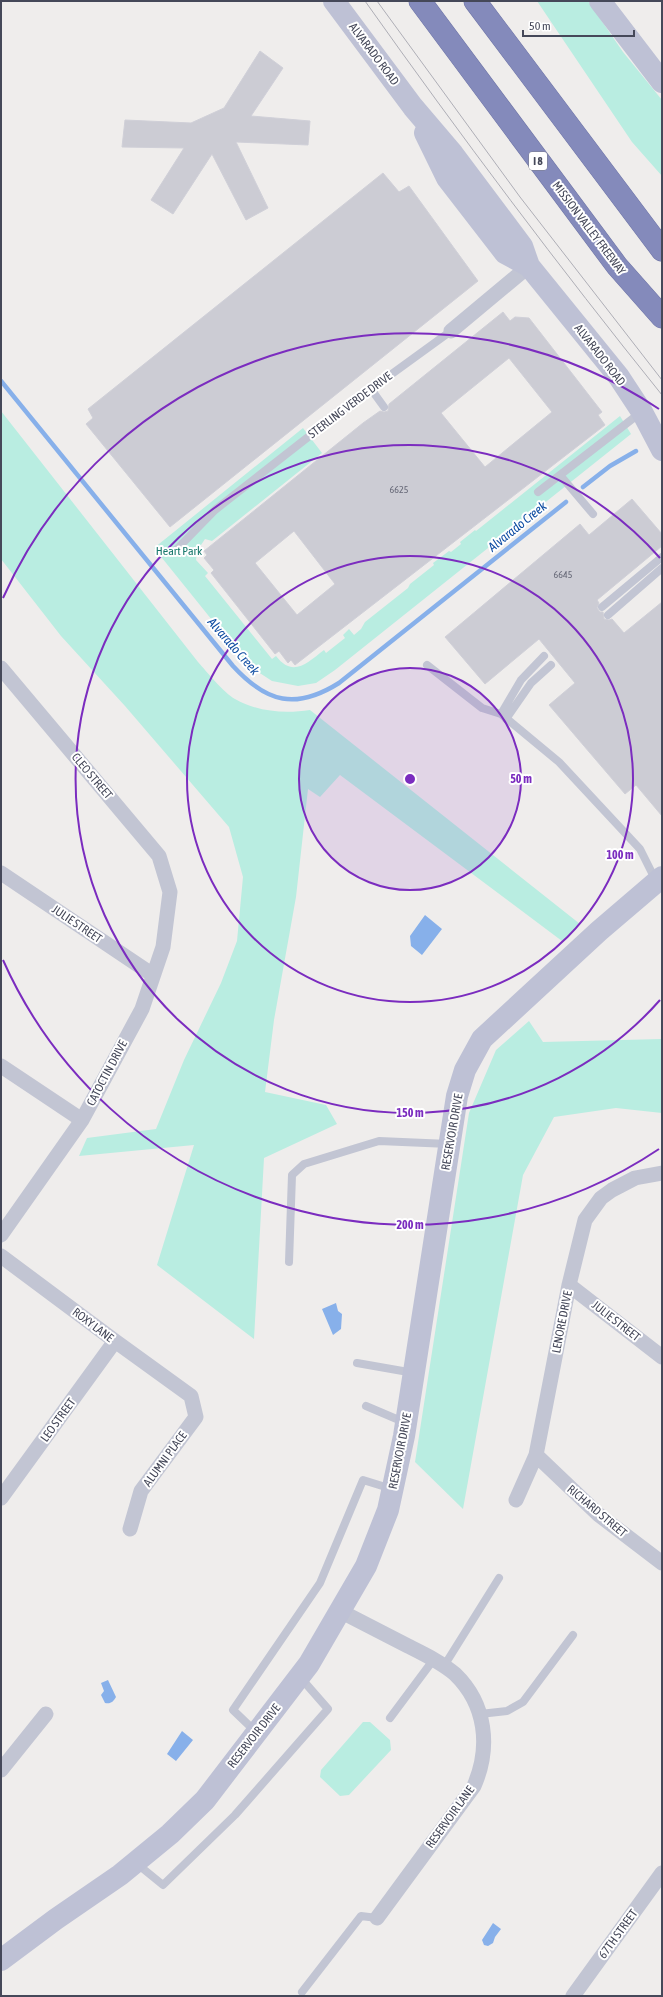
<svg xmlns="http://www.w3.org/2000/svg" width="663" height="1997" viewBox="0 0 663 1997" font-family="'Asap Condensed',sans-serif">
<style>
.green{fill:#b9ede1}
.water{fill:#87b0ea}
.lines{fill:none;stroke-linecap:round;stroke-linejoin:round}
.stream{stroke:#87b0ea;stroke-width:4.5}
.building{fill:#ccccd4;stroke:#d0d0d8;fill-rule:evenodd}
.highway-casing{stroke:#6f75a6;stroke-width:23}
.lane{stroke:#c2c5d3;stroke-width:8}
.street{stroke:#c2c5d3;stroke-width:15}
.secondary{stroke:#bec1d5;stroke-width:22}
.highway{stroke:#848abb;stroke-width:22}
.tram{stroke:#aeaeb6;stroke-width:1}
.ring{fill:none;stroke:#7b2cbf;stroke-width:2}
.labels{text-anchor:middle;stroke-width:4;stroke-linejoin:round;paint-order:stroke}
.number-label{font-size:10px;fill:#676978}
.shield{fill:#fff;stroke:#7d7f8b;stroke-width:1}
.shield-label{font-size:11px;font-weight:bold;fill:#454859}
.street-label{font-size:12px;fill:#454859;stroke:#fff}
.park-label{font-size:12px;fill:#17786c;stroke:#fff}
.water-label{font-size:13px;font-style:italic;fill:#0e4ca2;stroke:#fff}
.centre{fill:#7b2cbf;stroke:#fff;stroke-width:2}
.ring-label{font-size:12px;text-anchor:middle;font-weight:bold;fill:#7b2cbf;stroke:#fff;stroke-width:4;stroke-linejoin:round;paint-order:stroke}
</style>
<rect width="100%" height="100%" fill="#efedec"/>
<!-- green -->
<path class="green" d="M537,1H588L623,52L662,100V176L632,142Z
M1,411L198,662C207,672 224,693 235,699C258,712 285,714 310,710L580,924L562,941L340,775L320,797L308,789L296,897L274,1020L265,1092L326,1105L337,1124L264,1158L254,1339L157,1265L194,1145L79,1156L87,1138L156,1129L184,1060L221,983L237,941L243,877L229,827L125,706L61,636L1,559Z
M620,416L631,434L335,670L316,683L298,686L272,681L249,666L154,548L303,428L322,453L212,541L205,539L197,551L196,560L208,573L205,576L272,659L276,656C293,678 307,663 324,650L326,653L345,638L343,635L349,629L354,635L361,629L365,622L408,588L410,584L434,565L433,563L449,551L451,552L461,544L460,542L475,530L476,531Z
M529,1021L543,1042L662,1039V1113L616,1108L554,1117L523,1175L463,1509L415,1462L469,1113L496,1050Z
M363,1722H370L390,1740L391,1750L349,1795L340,1796L320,1777L321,1770Z"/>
<!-- water -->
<path class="water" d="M425,915L442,929L422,955L411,946L410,936Z
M336,1303L338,1311L342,1314L341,1329L333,1335L322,1309Z
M108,1680L116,1697C113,1702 111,1704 105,1703L101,1695L104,1691L101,1683Z
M182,1731L193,1740L176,1761L167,1754Z
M493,1923L501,1929L495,1937L493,1943L488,1946L484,1945L482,1940Z"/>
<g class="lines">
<!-- stream -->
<path class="stream" d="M1,381L233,666C267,703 296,710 339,683L566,502
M583,487L610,466L636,451"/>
</g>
<!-- building -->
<path class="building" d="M260,51L283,68L251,116L310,121L308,145L236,142L268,208L246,220L212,154L173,214L151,200L184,148L122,147L125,120L191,123L224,108Z
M383,173L399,192L409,186L478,281L170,527L86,424L93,418L88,409Z
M503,312L510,321L515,317L529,318L602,412L598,415L605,425L295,665L291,660L288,663L279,651L275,654L211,573L214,570L204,558L207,555L204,551L363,423L380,411L384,412L388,411L389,404ZM509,358L552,412L485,467L441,413ZM294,531L335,584L297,615L255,563Z
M632,499L662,534V546L597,600L599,603L597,608L600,612H603L604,619L609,620L612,619L624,633L662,602V816L636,785L625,794L549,705L575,683L539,639L485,684L445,637L580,524L589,535Z"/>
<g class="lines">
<!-- highway casing -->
<g class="highway-casing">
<path id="highway" d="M420,1L617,266L662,317
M475,1L662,250"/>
</g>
<!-- lane -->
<path class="lane" d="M371,389L384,407
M560,475L593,514
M538,492L640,413
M176,550L215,510L349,405L451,331
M602,607L662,557
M608,615L662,568
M427,665L482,708L501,714L559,762L640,849L656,881
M501,714L521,680L544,656
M506,719L531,683L551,665
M289,1262L292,1175L304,1164L379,1141L449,1144
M357,1363L414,1373
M366,1406L406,1423
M444,1666L499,1578
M480,1714L507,1711L523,1702L573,1635
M390,1718L434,1659
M256,1732L233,1710L320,1583L363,1480L392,1489
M136,1863L163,1885L235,1815L328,1709L300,1677
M302,1992L361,1916L377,1918"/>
<!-- street -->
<path class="street" d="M451,331L529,266
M1,668L159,856L170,892L163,947L142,1009L82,1120L1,1235
M1,873L153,975
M1,1066L82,1120
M1,1256L115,1341L191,1396L196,1417L141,1491L130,1529
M569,1285L662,1357
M536,1455L599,1515L662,1563
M1,1498L115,1341
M516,1500L536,1455L569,1285L585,1220L601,1198L612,1190L635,1178L662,1173
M340,1611C363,1623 385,1634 408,1646C424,1654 441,1662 455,1674C486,1704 491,1747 474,1786L377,1918
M1,1770L46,1714
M573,1996L662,1873"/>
<!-- secondary -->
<path class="secondary" d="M334,1L413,107L453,154L522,246L529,266L619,377L642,412L662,450
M600,1L662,82
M425,133L447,178L505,253L529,266
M1,1960L56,1919L120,1875L170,1834L205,1800L309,1664L366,1566L388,1510L404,1436L457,1096L465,1070L482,1039L599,931L662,877"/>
<!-- highway -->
<use href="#highway" class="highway"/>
<!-- tram -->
<path class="tram" d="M365,1C460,135 559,267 662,395
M377,1L520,197L662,380"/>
</g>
<!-- distance rings -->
<circle cx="410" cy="779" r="111" fill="#7b2cbf" fill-opacity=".12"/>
<g class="ring">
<circle cx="410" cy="779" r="111"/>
<circle cx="410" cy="779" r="223"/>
<path d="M660 1000A334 334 0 1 1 660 558"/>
<path d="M659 1149A446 446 0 0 1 3 960M3 598A446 446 0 0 1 659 409"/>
</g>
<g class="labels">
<!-- number labels -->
<g class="number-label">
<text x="399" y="493">6625</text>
<text x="563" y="578">6645</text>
</g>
<!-- shield labels -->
<rect class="shield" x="529" y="152" width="18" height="18" rx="3"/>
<g class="shield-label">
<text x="538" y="165">I 8</text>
</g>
<!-- street labels -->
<g class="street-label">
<text transform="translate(374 54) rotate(53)" y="4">ALVARADO ROAD</text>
<text transform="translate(589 228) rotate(53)" y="4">MISSION VALLEY FREEWAY</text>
<text transform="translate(600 355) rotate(52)" y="4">ALVARADO ROAD</text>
<text transform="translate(350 405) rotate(-37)" y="4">STERLING VERDE DRIVE</text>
<text transform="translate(92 776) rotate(50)" y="4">CLEO STREET</text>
<text transform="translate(77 924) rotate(34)" y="4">JULIE STREET</text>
<text transform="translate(107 1073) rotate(-62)" y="4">CATOCTIN DRIVE</text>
<text transform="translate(452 1132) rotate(-80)" y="4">RESERVOIR DRIVE</text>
<text transform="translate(616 1321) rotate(38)" y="4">JULIE STREET</text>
<text transform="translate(562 1322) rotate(-79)" y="4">LENORE DRIVE</text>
<text transform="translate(93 1325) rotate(37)" y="4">ROXY LANE</text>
<text transform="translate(58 1420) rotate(-54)" y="4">LEO STREET</text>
<text transform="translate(400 1451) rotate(-79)" y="4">RESERVOIR DRIVE</text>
<text transform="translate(165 1459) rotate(-54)" y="4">ALUMNI PLACE</text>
<text transform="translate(597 1511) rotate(40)" y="4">RICHARD STREET</text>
<text transform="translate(254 1736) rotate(-52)" y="4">RESERVOIR DRIVE</text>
<text transform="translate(450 1817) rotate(-54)" y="4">RESERVOIR LANE</text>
<text transform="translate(618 1934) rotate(-54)" y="4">67TH STREET</text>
</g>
<!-- park labels -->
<g class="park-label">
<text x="179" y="555">Heart Park</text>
</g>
<!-- water labels -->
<g class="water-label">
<text transform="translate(517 526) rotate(-39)" y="5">Alvarado Creek</text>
<text transform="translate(234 646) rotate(49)" y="5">Alvarado Creek</text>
</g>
</g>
<circle cx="410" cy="779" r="6" class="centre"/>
<g class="ring-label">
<text x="521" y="783">50 m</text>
<text x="620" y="859">100 m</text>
<text x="410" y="1117">150 m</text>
<text x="410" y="1229">200 m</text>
</g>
<!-- border -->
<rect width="663" height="1997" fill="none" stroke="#454859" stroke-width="4"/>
<!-- scale -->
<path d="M523 30v6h111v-6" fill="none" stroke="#454859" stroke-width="2"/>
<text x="529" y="30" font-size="12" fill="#454859" stroke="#ffffff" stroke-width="3" paint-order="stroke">50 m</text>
</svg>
